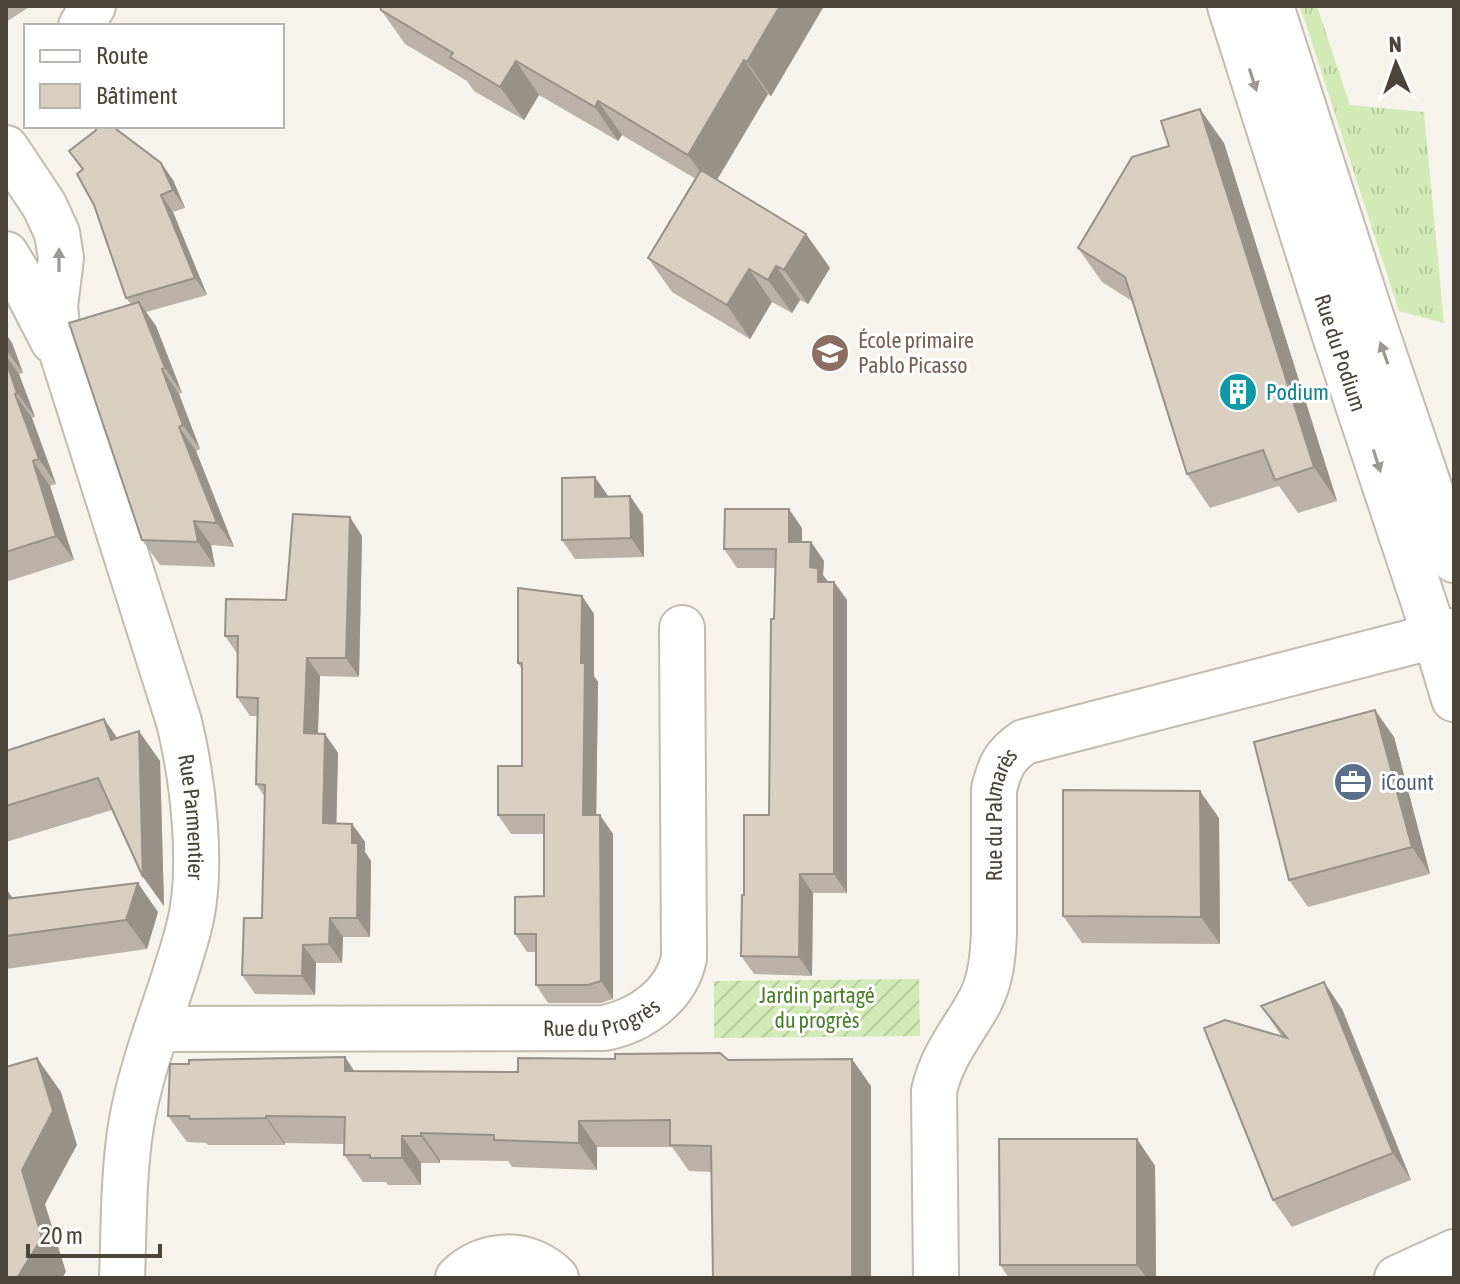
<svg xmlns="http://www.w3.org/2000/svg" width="1460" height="1284" viewBox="0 0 1460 1284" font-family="'Asap Condensed',sans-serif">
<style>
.grass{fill:url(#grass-tufts)}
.garden{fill:url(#garden-furrows)}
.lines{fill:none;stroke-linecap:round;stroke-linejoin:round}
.minor-casing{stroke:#c2bbae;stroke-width:48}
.minor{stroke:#fff;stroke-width:44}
.wall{fill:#bab2a6}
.shaded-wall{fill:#979187}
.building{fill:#d8cfc1;stroke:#979187;stroke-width:2}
.oneway{fill:#9c9892}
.labels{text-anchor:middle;stroke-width:6;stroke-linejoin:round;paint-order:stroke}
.education-label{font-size:22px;fill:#785e54;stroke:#fff;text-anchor:start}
.street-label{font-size:22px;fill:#4b4439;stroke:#fff}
.culture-label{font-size:22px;fill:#0d838f;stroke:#fff;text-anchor:start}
.service-label{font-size:22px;fill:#4e5e75;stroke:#fff;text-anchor:start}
.park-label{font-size:22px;fill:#4a7f2a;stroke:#fff}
</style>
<defs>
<pattern id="grass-tufts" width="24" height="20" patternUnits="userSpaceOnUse" patternTransform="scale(2)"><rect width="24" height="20" fill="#d2eab5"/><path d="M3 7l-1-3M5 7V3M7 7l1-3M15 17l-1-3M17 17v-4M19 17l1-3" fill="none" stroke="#b6ca9c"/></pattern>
<pattern id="garden-furrows" width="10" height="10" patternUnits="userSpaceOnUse" patternTransform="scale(2)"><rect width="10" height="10" fill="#d2eab5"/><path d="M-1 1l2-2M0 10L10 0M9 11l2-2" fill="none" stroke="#b6ca9c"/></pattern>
</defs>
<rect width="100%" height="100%" fill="#f6f3ec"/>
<!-- grass -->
<path class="grass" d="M1300,6H1317L1350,105L1424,112L1444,323L1399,311Z"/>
<!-- garden -->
<path class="garden" d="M919,979L920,1036L714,1038V981Z"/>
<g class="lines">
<!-- minor casing -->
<g class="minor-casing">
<g id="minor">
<path id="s1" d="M1230,6L1333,330L1435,636L1454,699"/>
<path d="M1271,6L1370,313L1454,560"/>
<path d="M81,26L93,6"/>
<path id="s2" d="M6,148L44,205L57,233L61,258L55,306L59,343L179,722C193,779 204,870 189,927C172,994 142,1058 131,1126C123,1176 124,1228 122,1278"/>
<path d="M6,254L21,279L53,341"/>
<path id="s3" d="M157,1029L604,1028C640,1021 676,996 684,958L682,628"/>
<path d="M458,1278C485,1251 529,1250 556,1278"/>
<path id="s4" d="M936,1278L934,1091C942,1055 963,1032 980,1001C991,980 993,956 994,933V789C1000,766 1004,756 1024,742L1454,631"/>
<path d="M1397,1278L1454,1252"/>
</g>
</g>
<!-- minor -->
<use href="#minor" class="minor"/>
</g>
<!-- wall -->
<path class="wall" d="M6,6H31L6,22Z
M380,6H824L771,96L768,94L717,180L806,234L830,268L808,304L800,300L792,313L772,302L750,339L672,292L648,258L696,179L622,135L618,141L539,95L524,120L474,91L467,81L405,44L381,10Z
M1224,143L1337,501L1298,513L1279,486L1210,508L1187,474L1132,301L1102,282L1078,248Z
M69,151L161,163L173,180L185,208L173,212L207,295L146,312L156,326L182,393L179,394L200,449L196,451L234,547L211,545L215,567L160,565L142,540L131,304L126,298L82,170Z
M6,334L12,343L23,373L19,374L35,417L32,418L56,484L50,486L74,560L6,582Z
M608,496H630L643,515L644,557L575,559L562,540Z
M802,528V542H811L824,561L823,575L828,582H834L847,600V893H813L812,976L754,974L741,956L744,895L769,815L775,568H737L724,549Z
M362,536L359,677L320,676L318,734H325L338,753L336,824H352L365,842V852L371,861L370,937H343L342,963H316L315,995L255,994L242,975L262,918L265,797L256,784L257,716H250L237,697L238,655L225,636L286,600Z
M582,596L594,614V676L598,682L596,815L613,834V999L601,1003H548L536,985V952H527L515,934L544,896V834H511L498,815L522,766V670L518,663Z
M104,719L117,738L160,761L164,906L143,877L112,810L6,842V751Z
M1394,737L1430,874L1308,907L1289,880Z
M1219,818L1220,944L1082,943L1063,916Z
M6,889L13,898L158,912L147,949L6,969Z
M1261,1006L1342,1009L1411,1180L1292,1227L1273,1200L1282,1037Z
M728,1060L871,1086V1278H713L712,1172L689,1171L672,1147H597V1170L512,1167L508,1161L440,1160V1163H421V1185H388L386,1182H363L344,1155L345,1144L285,1143V1145H208L206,1143L187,1142L168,1116L189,1064L355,1071L518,1072Z
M1137,1139L1155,1166L1156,1278H1009L1000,1265Z"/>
<!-- shaded-wall -->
<path class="shaded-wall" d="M780,6H824L771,96L747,62Z
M744,60L768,94L712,188L688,155Z
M516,61L539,95L524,120L500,87Z
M598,101L622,135L618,141L595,107Z
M1200,109L1224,143L1337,501L1314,467Z
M161,163L173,180L185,208L173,190Z
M161,195L173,212L207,295L195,278Z
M806,234L830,268L808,304L784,270Z
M776,266L800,300L792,313L768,280Z
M749,269L772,302L750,339L727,305Z
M139,302L156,326L182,393L165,368Z
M6,334L12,343L23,373L6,349Z
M6,356L19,374L35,417L17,393L6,361Z
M162,369L179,394L200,449L183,425Z
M15,394L32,418L56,484L39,459Z
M179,427L196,451L234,547L217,523Z
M33,461L50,486L74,560L56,536Z
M595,477L608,496V516L595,497Z
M630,496L643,515L644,557L631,538Z
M789,509L802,528V561L789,542Z
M350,517L362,536L359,677L346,658Z
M194,521L211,545L215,567L198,542Z
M811,542L824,561L823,575L831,586L818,582L810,567Z
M834,582L847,600V893L834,874Z
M582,596L594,614V676L598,682L596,834L583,815L581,663Z
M307,658L320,676L317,752L304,733Z
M1375,710L1394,737L1430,874L1412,847Z
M104,719L125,749L111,740Z
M139,731L160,761L164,906L143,877Z
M325,734L338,753L336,842L323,823Z
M1200,791L1219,818L1220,944L1201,917Z
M600,815L613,834V999L601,981Z
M352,824L365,842V852L371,861L370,937L357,918Z
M800,874L813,893L812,976L799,957Z
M138,883L158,912L147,949L126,920Z
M6,889L14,900L6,910Z
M330,918L343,937L342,963L329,944Z
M303,945L316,963L315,995L302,976Z
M1324,982L1342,1009L1411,1180L1393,1153Z
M345,1057L363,1084L345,1071Z
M37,1058L61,1092L77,1145L45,1204L66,1272L62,1278H17L22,1170Z
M852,1059L871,1086V1278H852Z
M266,1116L285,1143V1145L266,1118Z
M579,1121L597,1147V1170L579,1143Z
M421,1133L440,1160V1163L421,1136Z
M402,1136L421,1163V1185L402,1158Z
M1137,1139L1155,1166L1156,1278H1147L1137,1265Z"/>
<!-- building -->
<path class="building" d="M380,6H780L747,62L744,60L688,155L598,101L595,107L516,61L500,87L450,57L453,53L381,10Z
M1200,109L1314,467L1275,480L1263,450L1187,474L1125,277L1078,248L1132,157L1169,146L1161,121Z
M99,126H112L161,163L173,190L161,195L195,278L126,298L94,205L77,174L83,169L69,151L95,131Z
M701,170L806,234L784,270L776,266L768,280L749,269L727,305L648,258Z
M139,302L165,368L162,369L183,425L179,427L217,523L194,521L198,542L142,540L69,323Z
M6,361L17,393L15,394L39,459L33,461L56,536L6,552Z
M595,477V497L630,496L631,538L562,540V478Z
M725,509H789V542H811L810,567L818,568V582H834V874H800L799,957L741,956L742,895H744V815H769L771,619H774L776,549H724Z
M293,514L350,517L346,658H307L304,733L325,734L323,823L352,824V843H358L357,918H330L329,944L303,945L302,976L242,975L244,918H262L265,785L256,784L258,698L237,697L238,636H225L226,599L286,600Z
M518,588L582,596L581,663H585L583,815H600L601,981L588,985H536V934H515V897L544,896V815H498V766H522V663H518Z
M1375,710L1412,847L1289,880L1254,742Z
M104,719L111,740L139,731L143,877L98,778L6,806V751Z
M1063,790L1200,791L1201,917L1063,916Z
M138,883L126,920L6,936V899Z
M1324,982L1393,1153L1273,1200L1204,1028L1225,1020L1287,1038L1261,1006Z
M720,1053L728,1060L852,1059V1278H713L711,1146L670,1145V1120L579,1121V1143L494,1140V1135L421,1133V1136H402V1158H370V1155H344L345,1117L266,1116V1118L190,1119L189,1116H168L170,1064H189V1060L345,1057V1071L518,1072V1058L615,1059V1054Z
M37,1058L53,1111L22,1170L42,1238L17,1278H6V1067Z
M999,1139H1137V1265H1000Z"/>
<!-- one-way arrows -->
<defs><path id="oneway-solid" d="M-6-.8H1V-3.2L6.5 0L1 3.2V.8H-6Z" transform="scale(2)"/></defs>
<g class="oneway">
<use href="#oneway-solid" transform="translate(1253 80) rotate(72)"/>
<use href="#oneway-solid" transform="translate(59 260) rotate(-90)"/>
<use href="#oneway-solid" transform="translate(1384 353) rotate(-109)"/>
<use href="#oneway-solid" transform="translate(1377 461) rotate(72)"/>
</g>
<!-- icons -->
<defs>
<g id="school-disc" transform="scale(2)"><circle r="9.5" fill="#8d6e63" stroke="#fff"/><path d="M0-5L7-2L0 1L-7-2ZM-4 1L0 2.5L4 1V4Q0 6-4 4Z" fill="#fff"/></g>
<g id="building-disc" transform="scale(2)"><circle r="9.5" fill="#0f9aa8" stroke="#fff"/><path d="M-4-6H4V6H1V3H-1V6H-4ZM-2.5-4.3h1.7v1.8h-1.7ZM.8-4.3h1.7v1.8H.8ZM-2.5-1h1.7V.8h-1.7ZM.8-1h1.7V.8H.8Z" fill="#fff"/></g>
<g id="office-disc" transform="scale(2)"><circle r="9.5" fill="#5c6f8a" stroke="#fff"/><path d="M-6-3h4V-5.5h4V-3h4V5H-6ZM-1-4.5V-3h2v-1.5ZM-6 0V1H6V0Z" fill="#fff"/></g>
</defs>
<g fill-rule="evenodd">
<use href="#school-disc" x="830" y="353"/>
<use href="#building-disc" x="1238" y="392"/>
<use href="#office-disc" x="1353" y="782"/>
</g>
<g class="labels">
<!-- education labels -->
<g class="education-label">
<text x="858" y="348">École primaire<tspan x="858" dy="25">Pablo Picasso</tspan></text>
</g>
<!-- street labels -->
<g class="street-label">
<text dy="8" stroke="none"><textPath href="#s1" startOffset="364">Rue du Podium</textPath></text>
<text dy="8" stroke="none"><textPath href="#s2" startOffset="704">Rue Parmentier</textPath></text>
<text dy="8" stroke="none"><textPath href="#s4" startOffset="478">Rue du Palmarès</textPath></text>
<text dy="8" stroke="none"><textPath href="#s3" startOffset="446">Rue du Progrès</textPath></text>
</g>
<!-- culture labels -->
<g class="culture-label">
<text x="1266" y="400">Podium</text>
</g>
<!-- service labels -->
<g class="service-label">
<text x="1381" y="790">iCount</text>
</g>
<!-- park labels -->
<g class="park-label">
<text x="817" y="1003">Jardin partagé<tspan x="817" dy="25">du progrès</tspan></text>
</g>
</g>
<!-- border -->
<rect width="1460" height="1284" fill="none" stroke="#4b4439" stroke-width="16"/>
<!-- legend -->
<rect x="24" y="24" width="260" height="104" fill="#ffffff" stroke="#b7b4b0" stroke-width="2"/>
<rect x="40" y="50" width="40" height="12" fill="#ffffff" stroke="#b7b4b0" stroke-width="2"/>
<text x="96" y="64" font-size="24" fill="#4b4439">Route</text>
<rect x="40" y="84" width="40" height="24" fill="#d8cfc1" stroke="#b7b4b0" stroke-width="2"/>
<text x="96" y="104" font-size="24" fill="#4b4439">Bâtiment</text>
<!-- north arrow -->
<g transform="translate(1396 64) rotate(358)" stroke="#ffffff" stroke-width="6" paint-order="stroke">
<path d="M0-6L14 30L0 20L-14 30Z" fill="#4b4439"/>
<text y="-12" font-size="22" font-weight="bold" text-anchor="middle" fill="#4b4439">N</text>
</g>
<!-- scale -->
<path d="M28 1244v12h132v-12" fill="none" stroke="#4b4439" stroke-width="4"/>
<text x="40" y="1244" font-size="24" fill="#4b4439" stroke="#ffffff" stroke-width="6" paint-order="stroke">20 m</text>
</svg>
